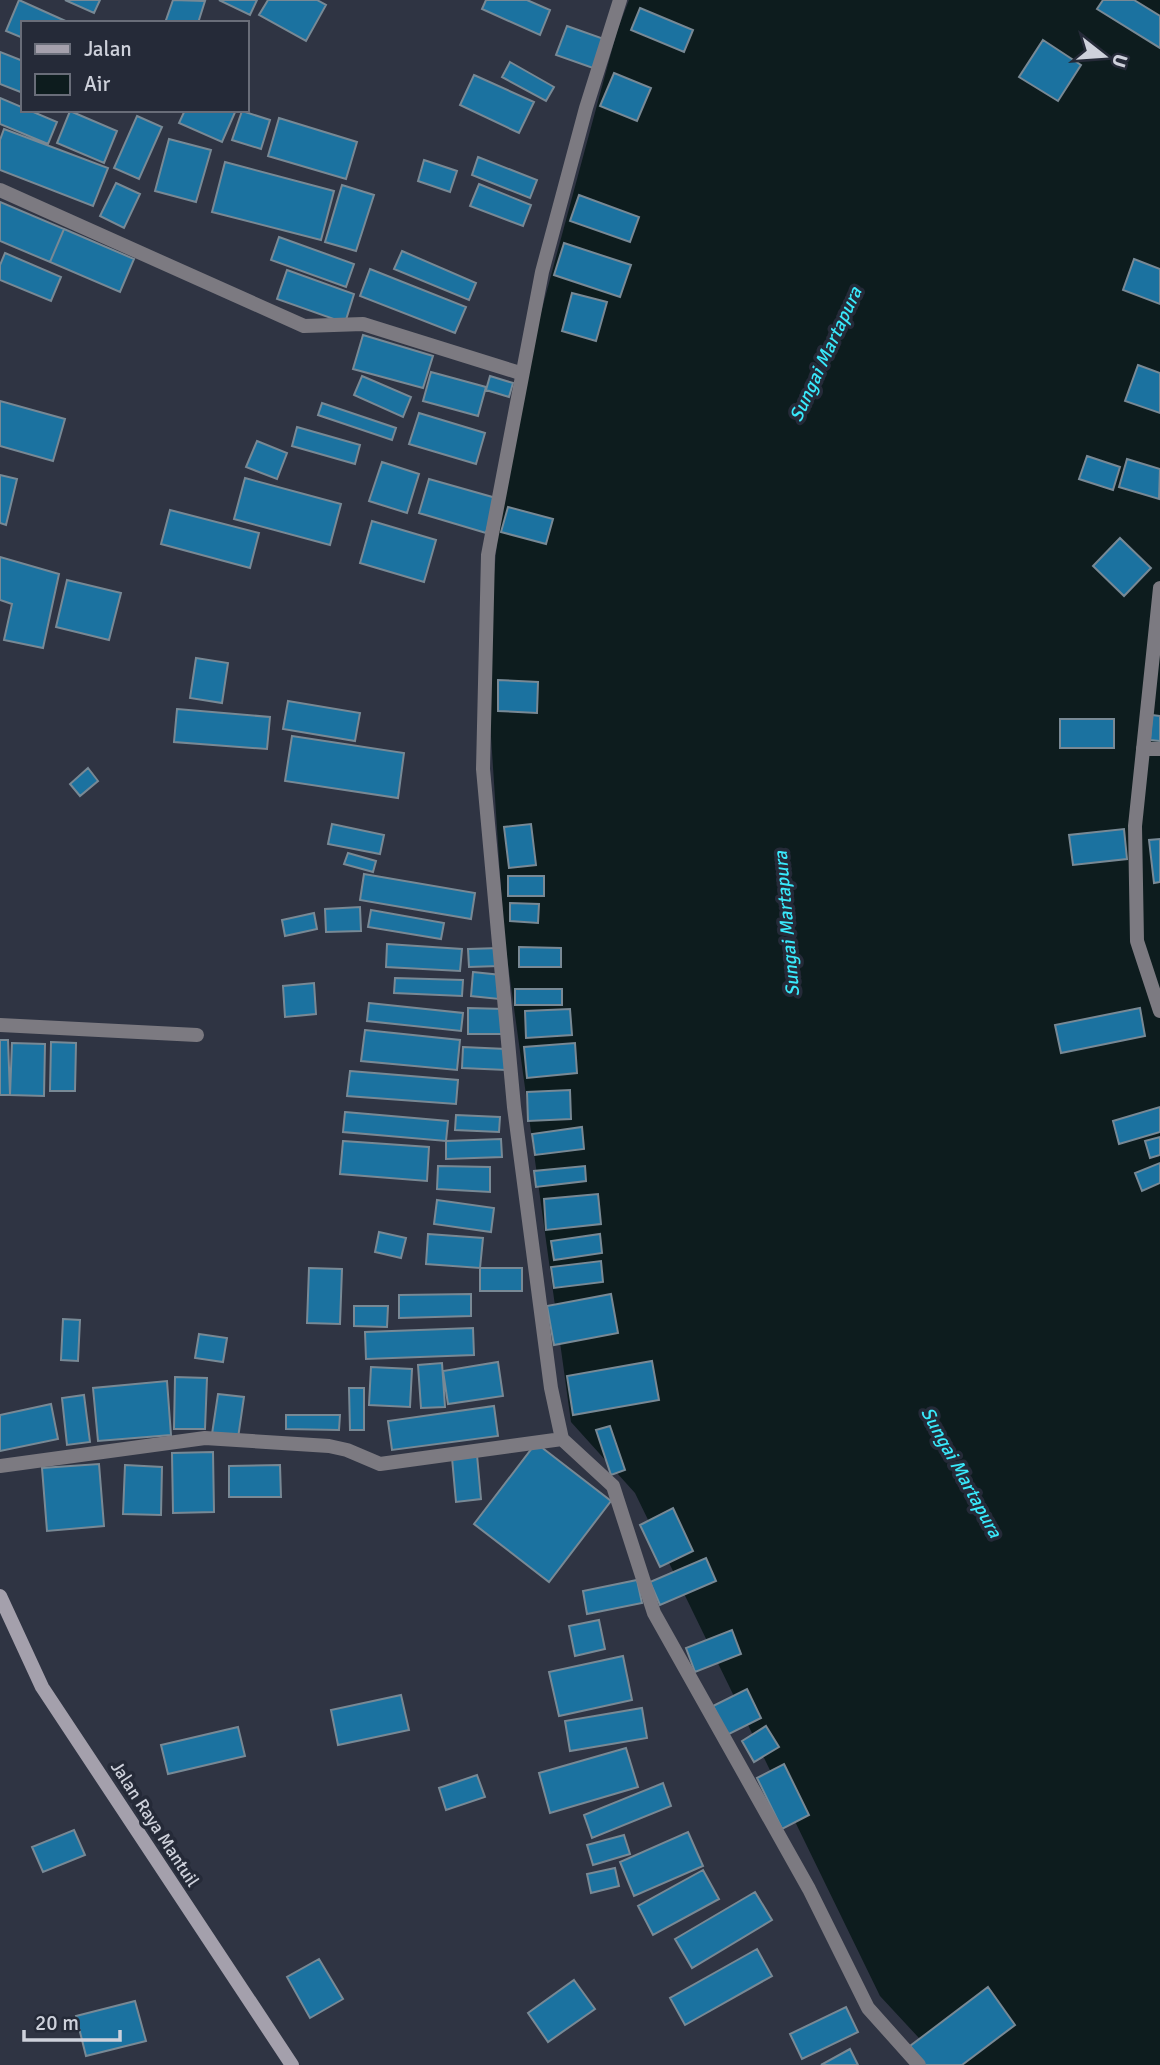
<svg xmlns="http://www.w3.org/2000/svg" width="1160" height="2065" viewBox="0 0 1160 2065" font-family="Signika,sans-serif">
<style>
.water{fill:#0d1c1e}
.building{fill:#1b72a0;stroke:#788995;stroke-width:2}
.lines{fill:none;stroke-linecap:round;stroke-linejoin:round}
.lane{stroke:#7c7a81;stroke-width:14}
.street{stroke:#7c7a81;stroke-width:14}
.secondary{stroke:#a4a0ac;stroke-width:14}
.labels{text-anchor:middle;stroke-width:7;stroke-linejoin:round;paint-order:stroke}
.street-label{font-size:18px;fill:#ced1db;stroke:#252a38}
.water-label{font-size:19px;font-style:italic;fill:#39e9fb;stroke:#252a38}
</style>
<rect width="100%" height="100%" fill="#2f3443"/>
<!-- water -->
<path class="water" d="M629,0H1160V2065H944L880,1996L635,1493L571,1422L504,935L486,660L499,522L529,357L617,31Z"/>
<!-- building -->
<path class="building" d="M19,0L70,23H23V38L6,31Z
M65,0H100L94,13Z
M173,0L205,1L198,23H165Z
M219,0H257L250,15Z
M268,0H317L326,5L306,41L259,15Z
M486,0H527L550,10L540,35L482,9Z
M1103,0H1134L1160,16V48L1097,9Z
M640,8L693,30L684,52L631,30Z
M567,26L604,39L593,68L556,55Z
M1043,40L1081,65L1058,101L1019,77Z
M0,52L23,61V93L0,84Z
M510,62L554,87L546,101L502,77Z
M614,73L651,88L637,121L600,106Z
M474,75L534,102L519,133L460,105Z
M0,98L57,122L48,144L0,124Z
M185,110H236L222,142L179,123Z
M70,111L117,131L104,163L57,143Z
M242,111L270,120L261,149L232,140Z
M137,116L162,127L139,179L114,168Z
M279,118L357,142L346,179L268,156Z
M4,129L108,168L93,206L0,170V140Z
M169,139L211,150L196,202L155,191Z
M478,157L537,180L530,198L472,175Z
M424,160L457,171L450,192L418,181Z
M225,162L334,191L321,240L212,212Z
M116,183L140,194L124,228L100,216Z
M479,184L531,205L523,226L470,206Z
M342,185L374,195L356,251L325,242Z
M579,195L639,217L630,242L570,221Z
M0,202L64,229L50,262L0,241Z
M64,229L134,259L120,292L50,262Z
M279,237L354,264L346,287L271,260Z
M564,243L631,265L620,297L554,275Z
M402,251L476,283L469,300L394,269Z
M5,253L61,277L51,301L0,280V265Z
M1134,259L1160,269V304L1123,290Z
M370,269L466,307L455,333L360,296Z
M287,270L354,294L345,323L277,299Z
M572,293L607,302L596,341L562,331Z
M363,335L433,356L423,388L353,369Z
M1138,365L1160,373V413L1125,401Z
M431,372L486,387L478,416L423,401Z
M362,376L411,397L403,417L354,395Z
M490,376L513,383L509,397L486,390Z
M0,401L65,419L53,461L0,446Z
M322,403L396,428L392,440L318,415Z
M419,413L485,433L476,464L409,444Z
M297,427L360,445L355,464L292,446Z
M257,441L287,453L277,479L246,467Z
M1087,456L1120,467L1113,490L1079,479Z
M1127,459L1160,469L1159,499L1119,487Z
M382,462L419,474L407,513L369,501Z
M0,475L17,479L6,525L0,523Z
M245,478L341,504L330,545L234,519Z
M429,479L496,498L486,533L419,513Z
M508,507L553,519L546,544L501,532Z
M170,510L259,533L250,568L161,544Z
M372,521L436,540L424,582L360,563Z
M1120,538L1151,568L1124,596L1093,566Z
M0,557L59,574L43,648L4,640L12,604L0,600Z
M67,580L121,593L109,640L56,627Z
M196,658L228,663L222,703L190,698Z
M498,680L538,682L537,713L498,711Z
M288,701L360,713L355,741L283,729Z
M177,709L270,717L267,749L174,742Z
M1152,715L1160,716V741L1150,740Z
M1060,719H1114V748H1060Z
M292,736L404,753L398,798L285,781Z
M88,768L98,781L80,796L70,784Z
M332,824L384,835L380,854L328,844Z
M531,824L536,865L509,868L504,827Z
M1124,829L1127,859L1073,865L1069,835Z
M1160,839V882L1154,883L1149,840Z
M348,853L376,861L373,872L344,864Z
M364,874L475,893L471,919L360,900Z
M508,876H544V896H508Z
M510,903L539,904L538,923L510,921Z
M360,907L361,931L326,932L325,909Z
M371,910L444,923L441,939L368,927Z
M314,913L317,929L285,936L282,920Z
M387,944L462,949L460,971L386,967Z
M519,947L561,948V967H519Z
M499,948V966L469,967L468,949Z
M473,972L501,975L499,999L471,996Z
M395,978L463,980L462,996L394,993Z
M314,983L316,1014L285,1017L283,986Z
M515,989H562V1005H515Z
M369,1003L463,1013L461,1031L367,1021Z
M468,1008L505,1009V1034H468Z
M1140,1008L1145,1036L1061,1053L1055,1025Z
M570,1009L572,1035L526,1038L525,1011Z
M365,1030L460,1040L457,1070L361,1061Z
M0,1040H8L10,1095H0Z
M51,1042L76,1043L75,1091H50Z
M12,1043L45,1044L44,1096L10,1095Z
M575,1043L577,1073L527,1078L524,1047Z
M463,1047L506,1049V1070L462,1068Z
M350,1071L458,1080L456,1104L347,1096Z
M570,1090L571,1119L528,1121L527,1092Z
M1160,1107V1132L1119,1144L1113,1121Z
M345,1112L448,1121L446,1141L343,1132Z
M456,1115L500,1117L499,1132L455,1130Z
M582,1127L584,1149L535,1155L532,1134Z
M1160,1137V1155L1150,1158L1145,1141Z
M501,1139L502,1157L446,1159V1141Z
M343,1141L429,1147L427,1181L340,1174Z
M1160,1163V1183L1142,1191L1135,1173Z
M438,1166L490,1167V1192L437,1189Z
M585,1166L586,1181L536,1187L534,1171Z
M598,1194L601,1224L546,1230L544,1199Z
M437,1200L494,1208L491,1232L434,1224Z
M379,1232L406,1238L401,1258L375,1252Z
M428,1234L483,1238L480,1268L426,1264Z
M600,1234L602,1253L554,1260L551,1241Z
M601,1261L603,1282L554,1288L551,1267Z
M309,1268L342,1269L340,1324L307,1323Z
M480,1268H522V1291H480Z
M471,1294V1316L399,1318V1295Z
M611,1294L618,1333L554,1345L547,1306Z
M354,1306H388L387,1327L354,1326Z
M63,1319L80,1320L78,1361L61,1360Z
M473,1328L474,1355L366,1359L365,1332Z
M199,1334L227,1338L223,1362L195,1358Z
M652,1361L659,1400L573,1415L567,1376Z
M498,1362L503,1396L448,1404L443,1371Z
M442,1363L445,1407L421,1408L418,1365Z
M371,1367L412,1369L410,1407L369,1405Z
M175,1377L207,1378L205,1429H174Z
M167,1381L171,1435L98,1441L93,1388Z
M349,1388H364V1430H350Z
M218,1394L244,1397L238,1438L212,1434Z
M84,1395L90,1442L67,1445L62,1398Z
M51,1404L58,1439L0,1451V1415Z
M494,1406L498,1436L392,1450L388,1421Z
M286,1415H340L339,1430L286,1429Z
M610,1426L625,1470L611,1475L596,1430Z
M536,1443L611,1501L549,1582L474,1524Z
M213,1452L214,1512L173,1513L172,1453Z
M477,1455L481,1499L456,1502L452,1458Z
M99,1464L104,1526L47,1531L42,1468Z
M125,1465L162,1467L161,1515L123,1514Z
M280,1465L281,1497H229V1466Z
M673,1508L693,1551L660,1567L640,1525Z
M706,1558L716,1581L660,1605L650,1582Z
M637,1580L642,1603L587,1614L583,1591Z
M599,1620L605,1649L575,1656L569,1626Z
M732,1630L741,1654L695,1672L686,1648Z
M623,1656L632,1700L559,1716L549,1672Z
M747,1689L761,1718L727,1735L713,1706Z
M401,1695L409,1730L338,1745L331,1710Z
M642,1708L647,1738L570,1751L565,1721Z
M766,1726L779,1747L754,1762L742,1741Z
M238,1727L245,1756L168,1774L161,1745Z
M626,1748L638,1787L550,1813L539,1773Z
M784,1764L809,1815L782,1829L757,1778Z
M477,1775L485,1797L446,1810L439,1788Z
M663,1783L671,1806L592,1838L584,1815Z
M74,1830L85,1855L43,1872L32,1847Z
M688,1832L703,1866L634,1896L620,1862Z
M624,1835L630,1854L593,1865L587,1845Z
M615,1868L619,1886L591,1893L587,1874Z
M703,1870L719,1899L653,1935L638,1906Z
M755,1892L772,1920L692,1968L675,1939Z
M757,1949L772,1976L685,2025L670,1998Z
M319,1959L343,1999L310,2018L287,1977Z
M574,1980L595,2009L548,2042L528,2013Z
M988,1987L1015,2025L962,2065H925L910,2046Z
M135,2001L146,2041L86,2056L76,2016Z
M846,2007L858,2032L802,2059L790,2034Z
M850,2049L858,2065H821Z"/>
<g class="lines">
<!-- lane -->
<path class="lane" d="M0,190L304,326L363,324L520,373
M1143,749H1160
M0,1025L197,1035"/>
<!-- street -->
<path class="street" d="M620,0L586,108L542,272L488,555L483,769L514,1107L551,1388L562,1439L613,1486L654,1613L809,1889L868,2008L919,2065
M1160,588L1135,826L1137,941L1160,1011
M0,1466L205,1438L329,1446L347,1450L380,1464L562,1439"/>
<!-- secondary -->
<path class="secondary" d="M0,1596L42,1687L292,2065"/>
</g>
<g class="labels">
<!-- street labels -->
<g class="street-label">
<text transform="translate(155 1824) rotate(57)" y="6">Jalan Raya Mantuil</text>
</g>
<!-- water labels -->
<g class="water-label">
<text transform="translate(825 354) rotate(-65)" y="7">Sungai Martapura</text>
<text transform="translate(786 924) rotate(-95)" y="7">Sungai Martapura</text>
<text transform="translate(962 1472) rotate(61)" y="7">Sungai Martapura</text>
</g>
</g>
<!-- legend -->
<rect x="21" y="21" width="228" height="91" fill="#252a38" stroke="#696d79" stroke-width="2"/>
<rect x="35" y="44" width="35" height="10" fill="#a4a0ac" stroke="#696d79" stroke-width="2"/>
<text x="84" y="56" font-size="21" fill="#ced1db">Jalan</text>
<rect x="35" y="74" width="35" height="21" fill="#0d1c1e" stroke="#696d79" stroke-width="2"/>
<text x="84" y="91" font-size="21" fill="#ced1db">Air</text>
<!-- north arrow -->
<g transform="translate(1104 56) rotate(107)" stroke="#252a38" stroke-width="5" paint-order="stroke">
<path d="M0-5L12 26L0 18L-12 26Z" fill="#ced1db"/>
<text y="-10" font-size="19" font-weight="bold" text-anchor="middle" fill="#ced1db">U</text>
</g>
<!-- scale -->
<path d="M24 2030v10h96v-10" fill="none" stroke="#ced1db" stroke-width="3.5"/>
<text x="35" y="2030" font-size="21" fill="#ced1db" stroke="#252a38" stroke-width="5" paint-order="stroke">20 m</text>
</svg>
